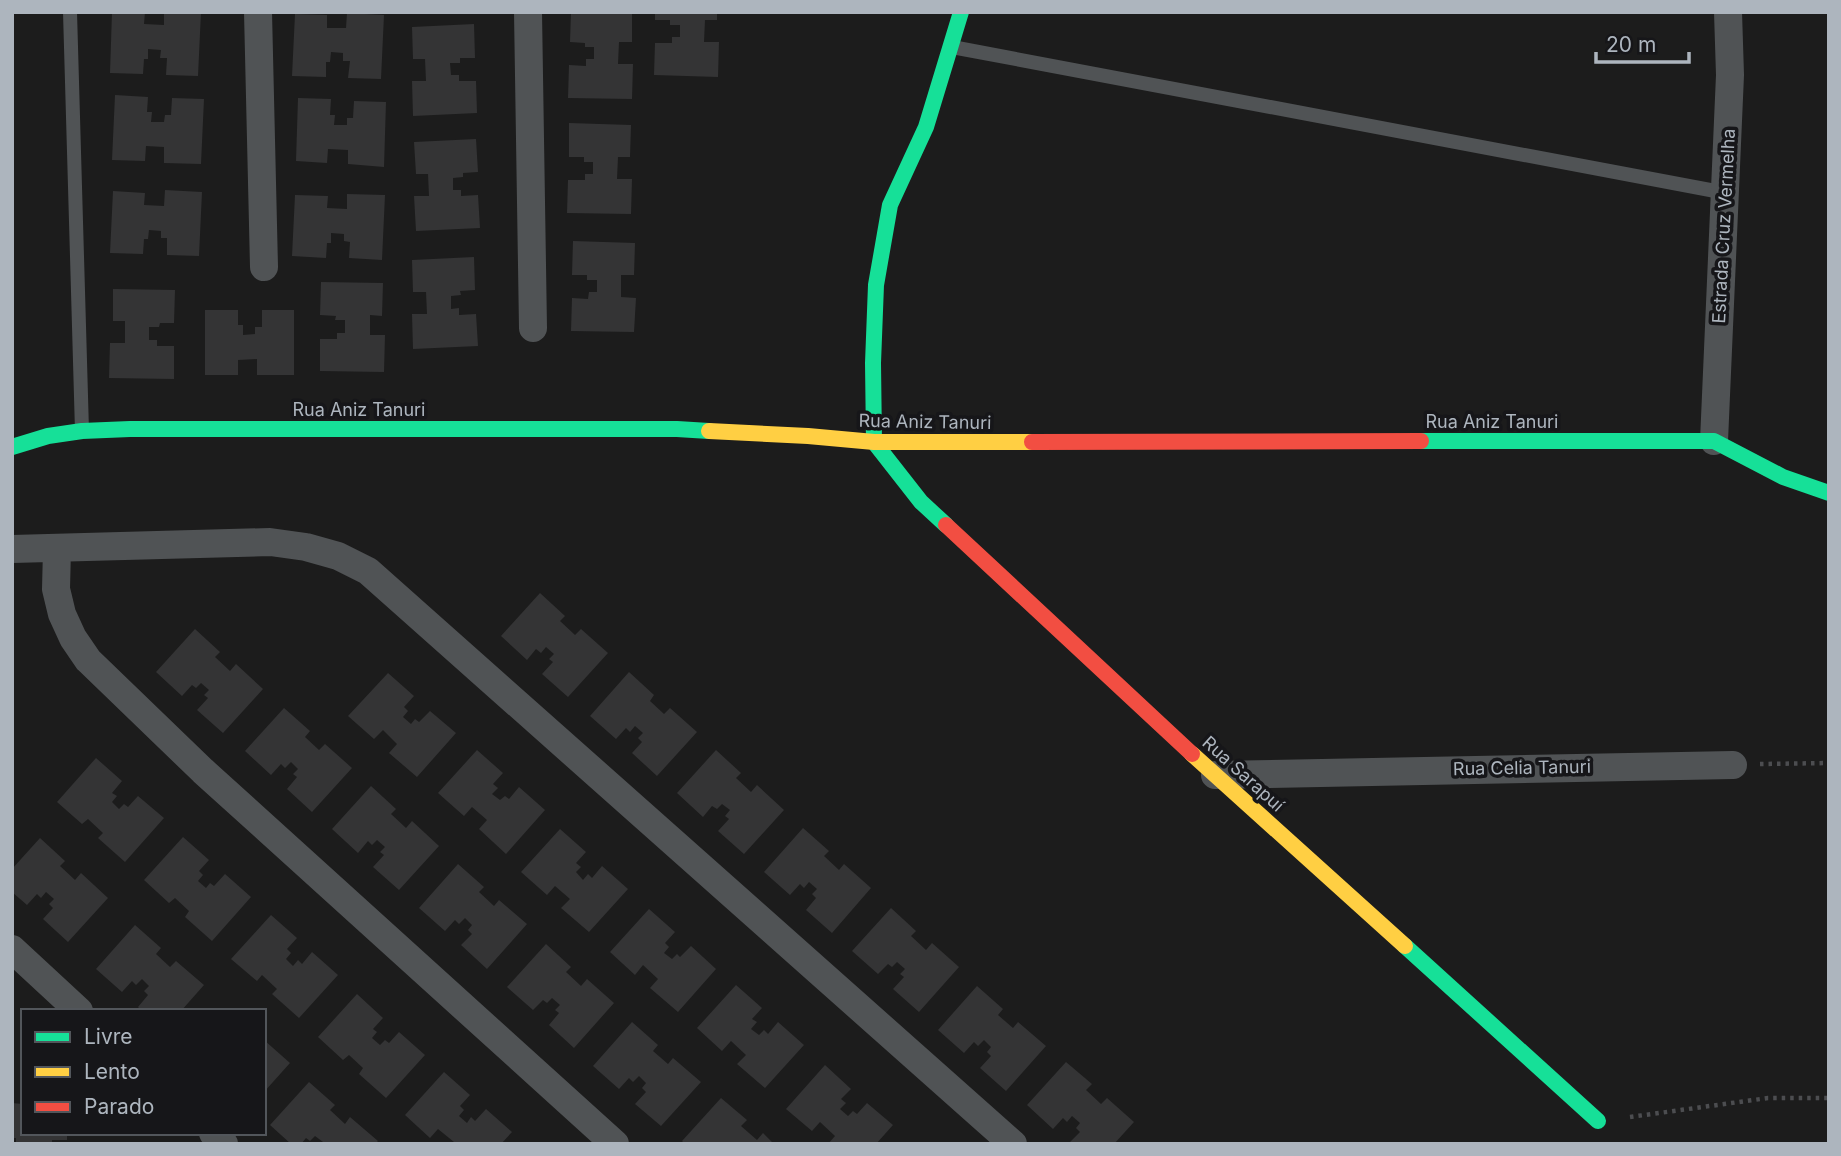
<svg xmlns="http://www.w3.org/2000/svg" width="1841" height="1156" viewBox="0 0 1841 1156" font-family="Inter,sans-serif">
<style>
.building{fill:#343435}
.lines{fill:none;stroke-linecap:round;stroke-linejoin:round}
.path{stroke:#4c4d50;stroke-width:4.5;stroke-dasharray:3.5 5;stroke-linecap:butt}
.lane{stroke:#505355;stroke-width:14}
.street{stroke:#505355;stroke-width:28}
.fast{stroke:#16e098;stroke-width:16}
.slow{stroke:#ffcf43;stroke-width:16}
.jam{stroke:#f24e42;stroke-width:16}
.labels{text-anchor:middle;stroke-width:7;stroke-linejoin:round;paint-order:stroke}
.street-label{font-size:18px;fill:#adb5be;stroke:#161619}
</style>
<rect width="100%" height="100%" fill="#1c1c1c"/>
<!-- building -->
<path class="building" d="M112,12H145L144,24L164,25V12H201L198,76L166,75L167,58H160L161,50L148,49V59H144L143,74L110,73Z
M571,12H632V42H619L618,64H633L632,99L568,98L569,65L586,66V59H594V47H585V43L570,42Z
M655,12H717V20H705L704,42H719L718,77L654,75L655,43H672V37H680V25H670V20H655Z
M347,13L384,15L381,79L348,78L350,61H343V53L331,52L330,62H326V77L292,76L295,14L327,15V28H346Z
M474,24L475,58H460V63H450L451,75H459V81H476L477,113L413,116L412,81H426L425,59H413L412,27Z
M115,95L148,97L147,112H152L151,122H164L165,115H171L172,98L204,99L201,164L164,163V147L146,146L145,161L112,160Z
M298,98L331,99L330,115H335L334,125H347V118H353L354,101L386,102L384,167L348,164V150L328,149L327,163L296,161Z
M569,123L631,125L630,157H618L617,179H632L631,214L567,213L568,180H585V174H593V162H584V157H569Z
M476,139L478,172L463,173V177L453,178V190H461V196L478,195L480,228L416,231L414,196H429L428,174H416L414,142Z
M165,190L202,192L199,256L167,255V238H161V231L149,230L148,239H144L143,254L110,253L113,191L145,193L144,205L164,206Z
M347,194L385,195L382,260L349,258L350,242L344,241V234L331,233V243H327L326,258L292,256L295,195L328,196L327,208L347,209Z
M573,241L635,243L634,275H621V297L636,298L634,332L571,331L572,298L588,299L589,292H597V280H587V275H572Z
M474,257L475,290L460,291L461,295L451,296V309L459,308V315L476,314L478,346L413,349L412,314H427L426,292H413L412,260Z
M321,282L383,283L382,316L370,315V335H385L384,372L320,371V339H337V333H345V320H335L336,316L320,315Z
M113,289L175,290L174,323H160L159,327H149V340H157V346H174V379L109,378L110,343H125V321H113Z
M205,310H238V325H243V335L255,334V327H262V310H294V375H257V359L238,360V375H205Z
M540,593L565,616L560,621L575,635L581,629L608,653L568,697L542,674L553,662L549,659L554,654L546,647L541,653L536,649L527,660L501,636Z
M195,629L220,652L215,657L230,671L236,664L263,689L223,733L197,710L208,698L204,695L209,690L201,683L196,688L192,685L182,696L156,672Z
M629,672L654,695L650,701L664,714L670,708L697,732L657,776L632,753L642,742L638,738L643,733L635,726L630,732L626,728L616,739L590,716Z
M388,673L414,696L404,707L408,711L403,717L411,724L415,719L419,722L430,711L456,733L417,777L389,753L397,744L383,730L374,739L348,716Z
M284,708L310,731L305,737L319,750L325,744L352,768L312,812L287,789L297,777L293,774L298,769L291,762L285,768L281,764L271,775L245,751Z
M477,750L503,773L493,784L498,788L492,794L500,800L505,796L509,799L519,787L545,810L506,854L479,829L487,820L472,807L464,816L438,793Z
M716,750L741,773L736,778L751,792L757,785L784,810L744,854L718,831L729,819L725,816L730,810L722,804L717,809L712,806L703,817L677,793Z
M96,758L122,781L112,793L117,796L112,802L119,809L124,804L128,807L138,796L164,818L125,862L98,838L103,833L88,819L82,824L57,802Z
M371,786L396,809L391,814L406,828L412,821L439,846L399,890L373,867L384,855L380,852L385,847L377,840L372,845L368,841L358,853L332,829Z
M803,828L829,851L824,856L839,870L844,864L871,888L832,933L806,910L816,898L812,894L817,889L809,882L804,888L800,884L790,895L764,872Z
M560,829L586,852L576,863L581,867L576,872L583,880L588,874L592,878L602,866L628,889L589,932L561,908L570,899L555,886L547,895L521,872Z
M183,837L209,860L199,871L203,875L198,881L206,888L210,883L214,886L225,874L251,897L212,941L185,917L189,911L175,898L169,903L144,880Z
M40,838L65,861L60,866L75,880L81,873L108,898L68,942L43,919L53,908L49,904L54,899L46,892L41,898L37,894L27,905L12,892V869Z
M458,864L484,887L479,892L494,906L499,900L527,924L487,969L461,945L472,934L468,930L472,925L465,918L459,924L455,920L445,931L419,908Z
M891,908L916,931L911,936L926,950L932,943L959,967L919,1012L893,989L904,977L900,974L905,969L897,962L892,967L888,964L878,974L852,951Z
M649,909L675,932L665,943L669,947L664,953L672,959L677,954L680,957L691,946L716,969L678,1012L650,988L658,979L643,965L635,975L610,952Z
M271,915L297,938L287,949L291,953L286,959L293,966L298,960L302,964L312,952L338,975L299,1018L272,994L277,989L262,975L257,981L231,959Z
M135,925L161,948L156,954L170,967L176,961L204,985L181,1011H142L138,1007L148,995L144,991L149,986L142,979L136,985L132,981L122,992L96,969Z
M546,944L571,967L566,972L581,986L587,979L614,1003L574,1048L549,1025L559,1013L555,1010L560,1005L552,998L547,1003L543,1000L533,1010L507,987Z
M736,985L762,1008L752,1019L757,1022L751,1029L759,1035L764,1030L768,1034L778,1022L804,1045L765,1088L737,1064L746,1055L731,1041L722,1051L697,1028Z
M977,986L1003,1009L998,1015L1013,1028L1018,1022L1046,1046L1006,1091L980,1068L991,1056L987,1052L991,1047L984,1040L978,1046L974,1042L964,1053L938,1030Z
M357,994L383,1018L373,1029L377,1032L372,1038L380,1045L385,1040L389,1043L399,1032L425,1055L386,1098L359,1074L363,1068L349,1055L343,1060L318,1037Z
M632,1022L658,1045L653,1051L668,1064L673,1058L701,1082L661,1126L635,1104L646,1092L642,1088L646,1083L639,1076L633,1082L629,1078L619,1089L593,1066Z
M264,1040L290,1063L264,1092Z
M1066,1062L1092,1084L1086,1090L1101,1104L1107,1098L1134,1122L1114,1144H1068L1080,1132L1076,1128L1080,1123L1072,1116L1067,1122L1063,1118L1053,1129L1027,1105Z
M825,1065L851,1089L841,1099L846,1103L840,1109L848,1116L853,1111L857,1114L867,1103L893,1125L876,1144H828L835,1136L820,1122L812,1131L786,1109Z
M444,1072L470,1095L460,1106L464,1110L459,1116L467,1123L471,1117L475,1121L486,1109L512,1132L501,1144H452L454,1142L438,1129L430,1138L405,1115Z
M309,1082L335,1105L330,1110L345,1124L350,1117L378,1141L375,1144H322L323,1142L315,1136L310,1141L306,1138L301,1144H291L270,1125Z
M721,1098L747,1120L741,1126L757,1140L763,1133L774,1144H685L682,1141Z
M12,1103L23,1104V1133H67V1140H52V1144H16V1138H12Z"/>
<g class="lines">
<!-- path -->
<path class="path" d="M1760,764L1829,763
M1630,1117L1768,1098H1829"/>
<!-- lane -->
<path class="lane" d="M70,12L82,431
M952,47L1726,193"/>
<!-- street -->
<path class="street" d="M258,12L264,267
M528,12L533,328
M1714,441L1730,75L1728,12
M12,549L270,542L306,547L338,556L368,571L1013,1144
M57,549L56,589L62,614L73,638L88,660L203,771L615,1144
M1215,775L1733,765
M12,949L79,1011
M213,1133L224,1144"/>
<!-- fast -->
<path class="fast" d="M1421,441H1714L1783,477L1829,493
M12,447L48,436L82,431L130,429H677L709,431
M946,525L921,502L874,442L873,363L876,285L890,205L926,127L961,12
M1405,946L1598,1121"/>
<!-- slow -->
<path class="slow" d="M709,431L808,436L874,442H1032
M1192,754L1405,946"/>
<!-- jam -->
<path class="jam" d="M1032,442L1421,441
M946,525L1192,754"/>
</g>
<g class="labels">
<!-- street labels -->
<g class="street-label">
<text transform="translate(1724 226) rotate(-87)" y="6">Estrada Cruz Vermelha</text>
<text x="359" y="416">Rua Aniz Tanuri</text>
<text transform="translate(925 422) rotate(1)" y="6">Rua Aniz Tanuri</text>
<text x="1492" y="428">Rua Aniz Tanuri</text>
<text transform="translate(1522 768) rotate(-1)" y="6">Rua Celia Tanuri</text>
<text transform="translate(1243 774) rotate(42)" y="6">Rua Sarapuí</text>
</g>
</g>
<!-- border -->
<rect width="1841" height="1156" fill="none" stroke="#adb5be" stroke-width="28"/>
<!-- legend -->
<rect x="21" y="1009" width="245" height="126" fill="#161619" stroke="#52565b" stroke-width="2"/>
<rect x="35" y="1032" width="35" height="10" fill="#16e098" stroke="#52565b" stroke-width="2"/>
<text x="84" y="1044" font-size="21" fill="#adb5be">Livre</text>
<rect x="35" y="1067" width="35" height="10" fill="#ffcf43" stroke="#52565b" stroke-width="2"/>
<text x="84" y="1079" font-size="21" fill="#adb5be">Lento</text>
<rect x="35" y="1102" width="35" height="10" fill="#f24e42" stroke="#52565b" stroke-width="2"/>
<text x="84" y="1114" font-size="21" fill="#adb5be">Parado</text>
<!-- scale -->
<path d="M1596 52v10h93v-10" fill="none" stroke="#adb5be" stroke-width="3.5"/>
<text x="1606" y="52" font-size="21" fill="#adb5be" stroke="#161619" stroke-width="5" paint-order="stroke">20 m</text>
</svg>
